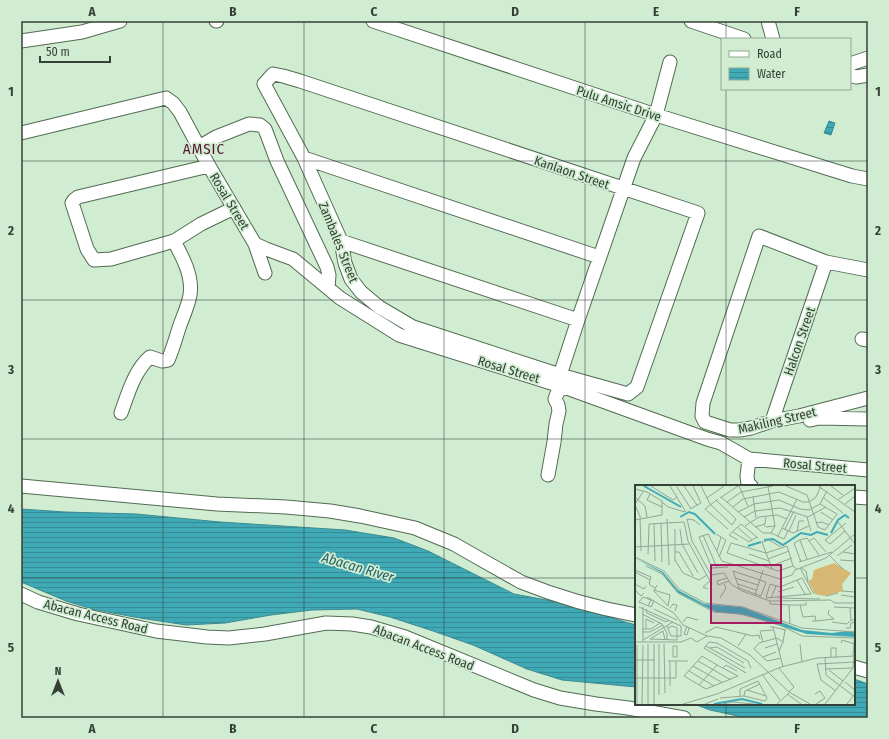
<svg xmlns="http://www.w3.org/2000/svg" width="889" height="739" viewBox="0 0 889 739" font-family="'Fira Sans Condensed',sans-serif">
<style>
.water{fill:url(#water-rules);stroke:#3c8a90}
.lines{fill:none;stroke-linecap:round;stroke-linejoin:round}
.minor-casing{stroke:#526b53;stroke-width:15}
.minor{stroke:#fff;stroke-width:13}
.grid{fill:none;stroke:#354036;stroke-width:1;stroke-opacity:0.55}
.labels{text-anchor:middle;stroke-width:3.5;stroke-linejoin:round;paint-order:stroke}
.street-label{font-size:13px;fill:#354036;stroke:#d0ecd1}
.water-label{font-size:14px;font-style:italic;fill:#266067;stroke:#d0ecd1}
.quarter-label{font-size:15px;letter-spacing:1px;fill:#561532;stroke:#d0ecd1}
.inset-river{fill:none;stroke:#3faab6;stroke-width:2}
.inset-road{fill:none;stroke:#92a793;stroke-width:1}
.view{fill:#a71c61;fill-opacity:0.15;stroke:#a71c61;stroke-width:2}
.inset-edge{fill:none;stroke:#354036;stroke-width:2}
.neatline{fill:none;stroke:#354036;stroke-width:1.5}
.grid-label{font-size:13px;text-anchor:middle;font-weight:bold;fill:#354036}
</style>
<defs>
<pattern id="water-rules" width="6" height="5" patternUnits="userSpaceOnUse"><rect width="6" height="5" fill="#3faab6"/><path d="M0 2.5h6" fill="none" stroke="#368c95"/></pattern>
</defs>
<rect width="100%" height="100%" fill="#d0ecd1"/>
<!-- water -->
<path class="water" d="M829,121L835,123L831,135L824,133Z
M21,509L65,512L136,514L220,522L345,530L394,538L428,551L514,594L573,605L625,622L636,625V687L562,680L527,669L473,645L433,631L390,617L357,609L312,610L271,615L225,623L186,625L134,617L92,609L66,601L21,582Z
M854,679L868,684V718H747L710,710L694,704H854Z"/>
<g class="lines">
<!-- minor casing -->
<g class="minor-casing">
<path id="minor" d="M216,21H217
M373,21L656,115L852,176L868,179
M691,21L744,39
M768,21L773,39
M21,41L82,32L120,21
M850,64L868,58
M273,74L283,76L300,81L698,213L637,387L628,394L560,375L413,327L379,307L361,292L351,279L345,263L341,241L304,158L264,84Z
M850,75L856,77L868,75
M21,133L166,98L173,103L180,112L209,166L255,244L266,249L293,259L340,298L399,335L561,386L707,439L721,443L749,459L868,470
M199,147L216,137L249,124L260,125L265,129L277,161L327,267L329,275L328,288
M304,158L599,257
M209,166L78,197L74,200L72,203L87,249L94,260L111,259L174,241L201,224L234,208
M341,241L578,320
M255,244L265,273
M868,270L826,262L759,236L703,403L702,416L705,422L730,430H740L751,428L772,421L799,416L868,398
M862,339L868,340
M560,375L578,320L634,158L656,115L670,62
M121,413C128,394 134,371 150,357L162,361L168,360C173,349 176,337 180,325C183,317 189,303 190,295C193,276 183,258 174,241
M810,420L819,418L868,419
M772,421L826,262
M749,459L747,476L748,484L751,486
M548,475L554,442L556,424L559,411L558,405L555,399L556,396L561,386
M21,486L217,504L286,507L330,511L360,516L415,528L432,535L454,544L475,556L521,582C558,597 597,608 636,615
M854,497L868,498
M21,594L38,602L78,614L156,631L207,637L229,638L265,634L326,623L352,624L371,627L405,637L534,690L560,698L596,704L628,708L684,718
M854,667L868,671"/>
</g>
<!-- minor -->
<use href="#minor" class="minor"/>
</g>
<!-- grid -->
<path class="grid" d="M163,21V718M304,21V718M444,21V718M585,21V718M726,21V39M726,89V486M21,161H868M21,300H868M21,439H868M21,578H636M854,578H868M726,704V718"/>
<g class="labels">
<!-- street labels -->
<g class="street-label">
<text transform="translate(619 103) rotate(18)" y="5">Pulu Amsic Drive</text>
<text transform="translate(572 172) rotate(19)" y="5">Kanlaon Street</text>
<text transform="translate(230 201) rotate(59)" y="5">Rosal Street</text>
<text transform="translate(339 242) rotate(68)" y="5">Zambales Street</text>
<text transform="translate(799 341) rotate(-71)" y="5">Halcon Street</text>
<text transform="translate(509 369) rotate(17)" y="5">Rosal Street</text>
<text transform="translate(777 420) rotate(-13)" y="5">Makiling Street</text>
<text transform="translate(815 465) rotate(5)" y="5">Rosal Street</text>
<text transform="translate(96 616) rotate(14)" y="5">Abacan Access Road</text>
<text transform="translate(424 647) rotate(21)" y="5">Abacan Access Road</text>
</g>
<!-- water labels -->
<g class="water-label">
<text transform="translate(358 567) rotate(16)" y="5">Abacan River</text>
</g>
<!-- quarter labels -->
<g class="quarter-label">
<text x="204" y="154">AMSIC</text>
</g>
</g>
<!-- overview -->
<g transform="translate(635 485)">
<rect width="220" height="220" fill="#d0ecd1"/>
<path d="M199,78L216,88L207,99L208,106L190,111L180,109L173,96L177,94L179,85Z" fill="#d7b873"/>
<path d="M0,73L28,87L43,105L69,119L107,122L167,145L197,148L212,146L220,147V152L172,149L110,130L81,127L43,108L27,88Z" fill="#3faab6"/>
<path class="inset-river" d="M9,1L46,22M45,32L54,27L60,29L80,49M196,48L203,35L210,30L214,33M129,55L138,54L148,60L166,48L176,50L182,47L193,50M113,61L126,57M79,219L107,214L127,219"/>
<path class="inset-road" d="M16,1L38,15L42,12M35,1L51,27M49,1L62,20M66,1L75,19L97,40L101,34L81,15M104,1L113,21M133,1L140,41L136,48M151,1L172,10M183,1L220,27M196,1L208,10M42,2L56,24M0,4L12,7L27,16V30M15,9L12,15L27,22M172,10L183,42L190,45L202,29L185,19M118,11L121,33M0,12L10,21L12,32M86,12L128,48H136L149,54L153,46M72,13L89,1M85,13L103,1M189,13L208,28M83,14L70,24L93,44M204,14L220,3M27,17L33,22L50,27M92,17L106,7L138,1M0,19L8,7M210,19L220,11M0,20L5,31L6,66M98,22L108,14L144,7L168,17H174L181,12L186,1M55,24L66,18L58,1M103,27L119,19L144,15L165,24L174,25L185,19L192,6M186,27L198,35M109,32L120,26L145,23L173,32L191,22M172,32L176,46M32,34L34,80M0,35L27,30M203,37L220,59M19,38L20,76M26,38L27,77M181,38L187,37L194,40M128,39L131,42L140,41M65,40L59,35L52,34L57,56L76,90L89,88L96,99L107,106L135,116L196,115L199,118H220M110,41L124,32L142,30L152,34M102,42L117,55M120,42L130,39L131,31M147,43L158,48L174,41M40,44V76M45,44L47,59L63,88M150,44L159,26M154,46L161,30M162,46L164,36H169M210,46L195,59L190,55L211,38M98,47L114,57L122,52M81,49L91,55L84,72M68,50L82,83M143,51L162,14M103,55L94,50L106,39L123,53M165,55L172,74M174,56L179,53L191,67M0,62L54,59M82,66L86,52M40,67H44L58,91M208,67L220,69M13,69L14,39L49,37L53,56L75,96L68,102L73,104M114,69L134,76M194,70L208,84M202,71L217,60M0,72L29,86L44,104L70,118L108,122L167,143L220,147M133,74L154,66M40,75L48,88L64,95L72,90M205,75L220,76M164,77L197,67M166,77L159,58L165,55L172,53L184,70M11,81L27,89L43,108L79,127L105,129L145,140L167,151L220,153M136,81L157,73M158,81L152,61L131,68L96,58L92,68L143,86L158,81L162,84M93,82L77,83L64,52L73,49L87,76L145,94L157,90L160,85L191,73L220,49M165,83L179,109M166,83L171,86L173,96M137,84L127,57L134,55L146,62M0,85L16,92L14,99L20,103M98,86L131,97L126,111L104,103ZM0,87L15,95M92,93L82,96L83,100L94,96M100,93L123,100M167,93L176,109L131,113L135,99L145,102ZM162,95L170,109M0,99L9,104L11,101M103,99L121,105M22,100L19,106L33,121M0,105L6,111L9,108M19,105L35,110L33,121M207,106L220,107M143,107L159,102M120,110L128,85M206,110L220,112M191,111L203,108M12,112L39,128L48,140L72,151M85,113L91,103L89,99M136,113L141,101M143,113L185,114M135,116V119L156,120H171V117M154,120L155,139M165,120L168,132L180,131L181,136H177M13,121L16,115L8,112L4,117L16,122L19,116L16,115M4,122L46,141V151H36L32,141M8,122V157M199,122L220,123M35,123L38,119L42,120L40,126M215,123L216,135H220M11,124L12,128L31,137L34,135M19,124L42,135M7,129L27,139L32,148V155M181,136L199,134L193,129L194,125M48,137L52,132L63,135M197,137L212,139L216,135M52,141L49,149L52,150L54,143M135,142H138L148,182M138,142L151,145M211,143H215L216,138L220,137M7,144H16L25,138M11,144V134L19,138M7,147H15L28,140M70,148L81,142L118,151L124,150L125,154M15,154L42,155V143L37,141L33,143M15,154L28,146L30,155M8,155L38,137M0,157H46L56,153L62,157L72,151L86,153L115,170L154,207L175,219M128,157L125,146L138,145M148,157L150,145M206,158L207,155L220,159M24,159V210M29,159L30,208M165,159L167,177M38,161H42V172H38ZM71,161L110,183M103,161L111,149M75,163L82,162L109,178M130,163L142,159M144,166L148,157L142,153L124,158L119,164L132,176L146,173M67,171L82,180L103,191L71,204L49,191ZM218,171L220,147M128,172L141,167M190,172L191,190L220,212M196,172V163H201V172M0,175H20M33,176H53M63,176L96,195M58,181L88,198M88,183L91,180L102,186M144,183L159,202L154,207M190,184L218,183M194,185L208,196M54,186L79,201M111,188L69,163L74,157L82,158L113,176L116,183M127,189L145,215M0,193H41V176M210,197L220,205M64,200L82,180M35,201V176M112,205L131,211M201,206L186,195L182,179L220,177M152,209L166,219M180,209L185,206L190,213L181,219M109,211L110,206L125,199M85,213L109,211L130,216L132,213L123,196L105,204V211M2,219V160M7,219L8,160M13,219V159M19,219V159M48,219L82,209L146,182L182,173L220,171M70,219L83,214M88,219L97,217L119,219M142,219L154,208M190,219L218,183L219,171M212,219L220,209"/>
<path class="view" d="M76,80H146V138H76Z"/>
<rect width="220" height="220" class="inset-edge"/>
</g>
<!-- border -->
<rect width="889" height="739" fill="none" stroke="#d0ecd1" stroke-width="44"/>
<!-- legend -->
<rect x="721" y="38" width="130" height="52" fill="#d0ecd1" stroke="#92a793"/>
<rect x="729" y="51" width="20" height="6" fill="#ffffff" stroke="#92a793"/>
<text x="757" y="58" font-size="12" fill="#354036">Road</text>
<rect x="729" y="68" width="20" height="12" fill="url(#water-rules)" stroke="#92a793"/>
<text x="757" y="78" font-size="12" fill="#354036">Water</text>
<!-- north arrow -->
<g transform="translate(58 681)" stroke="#d0ecd1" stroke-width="3" paint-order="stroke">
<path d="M0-3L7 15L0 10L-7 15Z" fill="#354036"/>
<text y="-6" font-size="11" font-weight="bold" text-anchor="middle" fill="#354036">N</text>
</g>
<!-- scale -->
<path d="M40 56v6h70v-6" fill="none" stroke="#354036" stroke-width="2"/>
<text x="46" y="56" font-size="12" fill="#354036" stroke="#d0ecd1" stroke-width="3" paint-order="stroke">50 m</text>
<rect x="22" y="22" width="845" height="695" class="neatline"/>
<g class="grid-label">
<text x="92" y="16">A</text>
<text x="233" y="16">B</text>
<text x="374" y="16">C</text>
<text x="515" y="16">D</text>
<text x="656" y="16">E</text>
<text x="797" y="16">F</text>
<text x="11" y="96">1</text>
<text x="878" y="96">1</text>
<text x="11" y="235">2</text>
<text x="878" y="235">2</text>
<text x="11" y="374">3</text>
<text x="878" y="374">3</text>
<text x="11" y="513">4</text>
<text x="878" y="513">4</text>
<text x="11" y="652">5</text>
<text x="878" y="652">5</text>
<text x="92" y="733">A</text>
<text x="233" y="733">B</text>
<text x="374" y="733">C</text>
<text x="515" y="733">D</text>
<text x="656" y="733">E</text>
<text x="797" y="733">F</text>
</g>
</svg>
